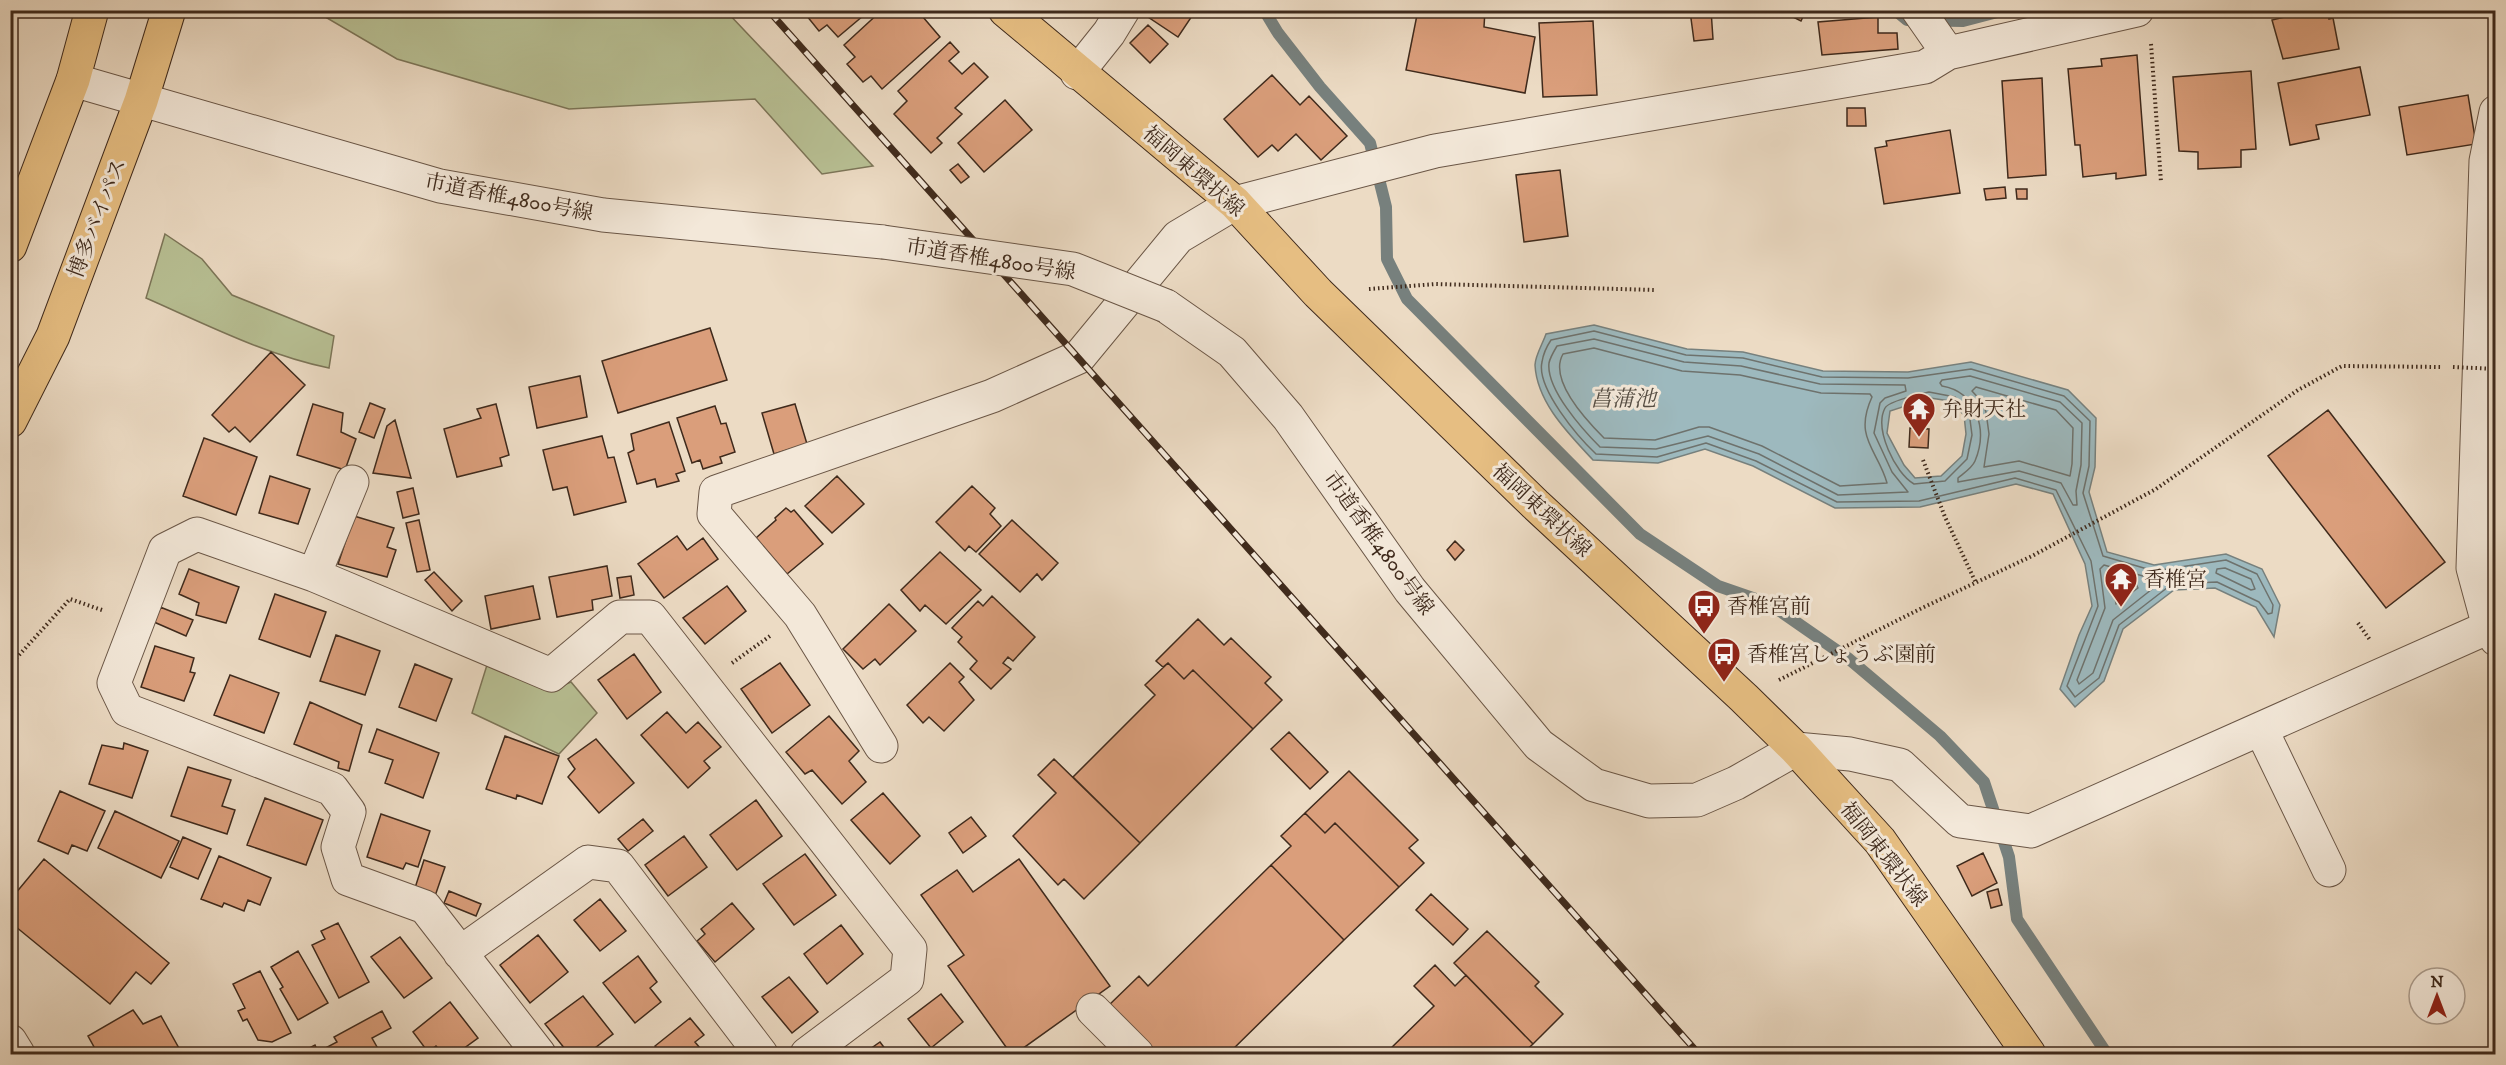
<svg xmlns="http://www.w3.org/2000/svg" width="2506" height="1065" viewBox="0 0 2506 1065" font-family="'IM FELL DW Pica','Noto Serif JP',serif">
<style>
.green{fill:#b8c094;stroke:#7c7558;stroke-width:1.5}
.water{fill:#9db9be;stroke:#77807d;stroke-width:1.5;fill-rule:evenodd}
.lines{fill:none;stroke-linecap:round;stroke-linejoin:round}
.shore{stroke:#6e726d;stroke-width:1.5}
.stream{stroke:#77807d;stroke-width:12}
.building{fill:#da9e7b;stroke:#3f2a1c;stroke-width:1.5}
.minor-casing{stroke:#6a5646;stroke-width:35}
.major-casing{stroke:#3f2a1c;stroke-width:35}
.highway-casing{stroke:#3f2a1c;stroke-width:35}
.path{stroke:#3f2a1c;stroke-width:4;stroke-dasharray:1.5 3;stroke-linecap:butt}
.minor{stroke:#f3e8d9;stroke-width:33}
.major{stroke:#e6be82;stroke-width:33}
.highway{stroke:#e6be82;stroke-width:33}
.rail-casing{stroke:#3f2a1c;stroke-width:7}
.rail{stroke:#f3e8d9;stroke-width:4.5;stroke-dasharray:14;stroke-linecap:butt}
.minor-bridge-casing{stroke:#6a5646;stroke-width:35;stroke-linecap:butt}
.path-bridge{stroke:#3f2a1c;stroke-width:4;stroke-dasharray:1.5 3;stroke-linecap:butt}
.minor-bridge{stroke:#f3e8d9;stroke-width:33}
.labels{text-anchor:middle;stroke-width:6;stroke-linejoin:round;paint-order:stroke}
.street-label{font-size:21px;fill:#3f2a1c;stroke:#f3e8d9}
.poi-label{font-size:21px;fill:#3f2a1c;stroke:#f3e8d9;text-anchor:start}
.water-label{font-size:22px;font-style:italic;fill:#564e44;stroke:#f3e8d9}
</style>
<rect width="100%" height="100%" fill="#ecdbc4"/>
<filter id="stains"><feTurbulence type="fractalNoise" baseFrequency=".00333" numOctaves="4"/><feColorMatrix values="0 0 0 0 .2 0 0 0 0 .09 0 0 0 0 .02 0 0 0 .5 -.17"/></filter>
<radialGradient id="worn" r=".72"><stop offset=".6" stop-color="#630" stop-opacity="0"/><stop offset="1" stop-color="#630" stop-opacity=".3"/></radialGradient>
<!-- green -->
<path class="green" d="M315,11H726L873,166L822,174L755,99L569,109L397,59Z
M165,234L202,259L232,295L334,336L329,368C266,355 205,324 146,298Z
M487,665L554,689L571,682L597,713L559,754L472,713Z"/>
<!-- water -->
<path class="water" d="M1594,325L1687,349L1743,352L1823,371L1908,372L1971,362L2068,390L2096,418L2095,467L2089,492L2107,552L2154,565L2226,554L2262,569L2280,605L2274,637L2256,607L2251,605L2215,588L2174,590L2123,629L2104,681L2075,707L2060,689L2079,635L2092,606L2085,564L2053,494L2016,484L1920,507L1835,508L1753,466L1705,449L1658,463L1593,460C1569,434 1537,403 1535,365C1535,356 1543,343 1546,334ZM1930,398L1950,401L1964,415L1966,434L1962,456L1941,476L1915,478L1904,465L1887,433L1890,411Z"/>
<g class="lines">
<!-- shore -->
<path class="shore" d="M1594,331L1686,355L1743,358L1822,377L1908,378L1971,369L2064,396L2090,421L2089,466L2083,493L2103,556L2154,571L2226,560L2257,574L2273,605L2272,613L2268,614L2259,602L2217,582L2172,584L2119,625L2099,678L2075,697L2067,686L2098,606L2091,561L2056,490L2015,478L1919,501L1837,502L1756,461L1706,443L1657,457L1596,454C1578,437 1536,388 1542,362C1543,355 1547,346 1551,340Z
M1594,339L1684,362L1741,366L1820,384L1905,385L1906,391L1885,398L1880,403L1874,433L1892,472L1908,492L1838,495L1759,454L1708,436L1656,449L1600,447C1583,430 1546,389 1549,363C1550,358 1554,351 1557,346Z
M1594,348L1682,371L1740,375L1821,393L1870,394L1872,397C1853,438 1878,450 1887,483L1840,486L1762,446L1709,427H1699L1655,440L1604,438C1586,420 1548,380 1563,354Z
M1970,376L2060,402L2082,423L2081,465L2076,491L2077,505H2073L2061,483L2019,471L1958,482V478C1964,473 1972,468 1975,461C1988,430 1977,392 1942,386L1940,383L1942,380Z
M1976,387L2056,410L2073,428L2072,464L2070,476L2019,461L1984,467L1989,434L1986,412L1982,402L1972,391Z
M1929,392L1955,397L1969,412L1972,435L1967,459L1945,481L1914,484C1895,473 1874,429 1885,408C1888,401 1921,394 1929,392Z
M2104,565L2150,578H2159L2161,582L2113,620L2093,673L2079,684L2077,680L2105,608L2100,569Z
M2225,568L2251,579L2255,589L2251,590L2216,573L2217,569Z
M2112,578L2136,584L2138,588L2116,604Z"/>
<!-- stream -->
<path class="stream" d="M1264,10L1278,33L1320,87L1370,143L1386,207L1387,259L1407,299L1640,534L1718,586L1770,604L1849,659L1940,736L1984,782L2009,857L2017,919L2107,1054
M1895,10L1907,20L1963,21L2005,10"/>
</g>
<!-- building -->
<path class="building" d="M802,10H870L838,37L827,25L819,31Z
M882,10H898L902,15L908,10H917L940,37L882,89L871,76L863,82L847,64L855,57L844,45Z
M1144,10H1196L1178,37L1142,13Z
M1418,10H1485L1484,27L1535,37L1525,93L1406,70Z
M1711,10L1713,39L1694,41L1690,11Z
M1779,10H1806L1801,21Z
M2315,10H2327L2329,19L2333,18L2339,49L2283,59L2272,20Z
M1878,17V33H1897L1898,49L1822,55L1818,22Z
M1593,21L1597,95L1543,97L1539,23Z
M1148,25L1168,44L1150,63L1130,43Z
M950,42L959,52L949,61L962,74L974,63L988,77L955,108L962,114L937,138L942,143L931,153L894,114L907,101L898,91Z
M2137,55L2146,175L2116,179V173L2083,177L2080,145H2075L2068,69L2102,66L2101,59Z
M2360,67L2370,115L2316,125L2319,139L2290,145L2278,83Z
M2251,71L2256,149L2241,150V167L2198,169V152L2179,151L2173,77Z
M1272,75L1300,105L1309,96L1347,136L1321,160L1296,134L1278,151L1272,145L1258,157L1224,119Z
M2042,78L2046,175L2008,178L2002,81Z
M2468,95L2476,144L2407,155L2399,107Z
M1005,100L1032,130L984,172L958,143Z
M1847,108H1865L1866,126H1847Z
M1950,130L1960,193L1884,204L1875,148L1887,146L1886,141Z
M958,164L969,177L961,183L950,170Z
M1560,170L1568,236L1524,242L1516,175Z
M2005,187L2006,198L1986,200L1984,189Z
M2016,189H2027V199H2017Z
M710,328L727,380L618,413L602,361Z
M271,352L305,385L250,442L235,427L229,432L212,415Z
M580,376L587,417L537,428L529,387Z
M370,403L385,409L374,438L359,432Z
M313,404L343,413L341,432L356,439L345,470L297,455Z
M496,404L509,455L500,458L502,466L457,477L444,429L481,418L477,409Z
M795,404L807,444L774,454L762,413Z
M715,406L721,424L726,423L735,452L720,457L722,463L703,469L700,460L692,463L677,418Z
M2328,410L2445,562L2386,608L2268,456Z
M395,420L411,478L373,473L387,426Z
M669,422L685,471L676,474L679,481L657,487L655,479L637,484L628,453L634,450L631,434Z
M1910,428L1929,429L1928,448L1909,447Z
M602,436L608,458L614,457L626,502L574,515L567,487L553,490L543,450Z
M204,438L257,457L236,515L183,496Z
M270,476L310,489L298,524L259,513Z
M837,476L864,504L832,533L805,506Z
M972,486L995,508L990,514L1001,526L976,552L969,546L965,551L936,522Z
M413,488L419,514L403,518L397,492Z
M786,508L791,512L794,510L823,544L787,574L756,538L776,520L775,518Z
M354,516L394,528L387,547L396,550L387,577L338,564Z
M419,520L430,570L417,572L406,523Z
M1012,520L1058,563L1042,580L1037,574L1020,592L979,554Z
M677,536L687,550L703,538L718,559L664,598L638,564Z
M1455,541L1464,550L1455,560L1447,550Z
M940,552L981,590L946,624L925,605L920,611L901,590Z
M607,566L612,596L592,600L593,610L557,617L549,577Z
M189,569L239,587L226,623L196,615L199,603L179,594Z
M434,572L462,601L452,611L425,580Z
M631,576L634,595L620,598L617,578Z
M533,586L540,619L491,629L485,596Z
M727,586L746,611L705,644L683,618Z
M275,594L326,612L310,657L259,639Z
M992,596L1035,637L1013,661L1008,657L1003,663L1011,669L991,689L970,669L977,661L958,642L962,637L952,628L978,601L983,606Z
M889,604L916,631L880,665L875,659L863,669L843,649Z
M160,607L193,620L186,636L154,622Z
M1198,619L1224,645L1231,638L1271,677L1265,683L1282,700L1253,729L1193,670L1184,679L1168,663L1163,667L1156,661Z
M336,635L380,651L365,695L320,681Z
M155,646L194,658L190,672L195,673L184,701L141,687Z
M634,654L661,692L627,719L598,680Z
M780,663L810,705L772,733L741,689Z
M950,663L964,677L959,682L974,700L944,731L929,717L923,723L907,705Z
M1168,663L1184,679L1193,670L1253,729L1140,843L1073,777L1155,695L1145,685Z
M415,664L452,679L436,721L399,707Z
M230,675L279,693L264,733L214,715Z
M310,702L362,725L349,771L338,768L339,762L294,744Z
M667,712L686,733L698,722L721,747L704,761L710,768L688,788L641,735Z
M829,716L859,751L849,761L866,782L842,804L812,770L805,774L786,752Z
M377,729L439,753L423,798L385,783L393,760L369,752Z
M1289,732L1328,772L1310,789L1271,749Z
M505,736L559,756L542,804L517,795L516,799L486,789Z
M596,739L634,783L599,813L568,777L575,769L568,759Z
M124,743L148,751L132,798L89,784L102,745L123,749Z
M1054,759L1140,843L1084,899L1064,879L1058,885L1013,836L1056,793L1038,775Z
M188,767L231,780L222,806L235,810L227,834L171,816Z
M1349,771L1418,840L1409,848L1424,863L1399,887L1335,823L1325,833L1305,813Z
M60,791L105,811L87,851L72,845L68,854L38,841Z
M883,793L920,836L890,864L851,820Z
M265,798L323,820L306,865L247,845Z
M756,800L782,836L737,870L710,835Z
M115,811L179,841L161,878L98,848Z
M1305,813L1325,833L1335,823L1399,887L1344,940L1271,865L1291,846L1281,836Z
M381,814L430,831L418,867L406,863L403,869L367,857Z
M971,817L986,836L963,853L949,833Z
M643,819L653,831L628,851L618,839Z
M684,836L707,867L668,896L645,865Z
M183,837L211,849L198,879L170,867Z
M1983,853L1997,883L1972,896L1957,866Z
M805,854L836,895L794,925L763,884Z
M219,856L271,878L260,905L248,900L244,911L224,903L222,907L201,899Z
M44,859L169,963L151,984L136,972L110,1004L10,922V900Z
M1019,859L1110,986L1015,1054H1011L948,966L964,955L921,895L957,870L973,892Z
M424,860L445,867L434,899L414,891Z
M1271,865L1344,940L1228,1054H1154L1107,1007L1139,976L1148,986Z
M1998,889L2002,905L1991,908L1987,892Z
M449,891L481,904L476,916L444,903Z
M1431,894L1468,929L1453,945L1416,910Z
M600,899L626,931L600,951L574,920Z
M732,903L754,929L715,962L697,941L705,934L701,929Z
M338,923L369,982L339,998L312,945L325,939L321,931Z
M841,925L863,954L827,984L804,954Z
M1487,931L1539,982L1535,986L1563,1014L1533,1044L1454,963Z
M538,935L568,972L530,1003L500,965Z
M400,937L432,978L404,998L371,957Z
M298,951L328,1003L298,1020L280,989L283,987L271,967Z
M638,956L657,982L650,988L661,1002L635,1023L603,983Z
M1435,965L1455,986L1466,975L1533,1044L1522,1054H1385L1434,1006L1414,986Z
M260,971L291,1033L272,1042L258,1040L247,1019L243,1021L238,1011L245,1008L233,984Z
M789,977L818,1012L792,1033L762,997Z
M941,994L963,1022L931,1048L908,1019Z
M583,996L613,1034L587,1054H569L545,1024Z
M450,1002L478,1038L456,1054H443L436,1046L428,1052L413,1032Z
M133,1010L143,1024L161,1016L180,1050L174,1054H98L88,1036Z
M382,1011L391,1028L372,1038L381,1054H298L315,1045L318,1052L337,1042L334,1037Z
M690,1018L704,1035L695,1042L705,1054H662L655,1046Z
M880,1042L889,1054H863Z"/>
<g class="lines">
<!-- minor casing -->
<g class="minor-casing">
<path id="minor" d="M1918,10L1948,53
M1077,73L1109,33L1123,10
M73,80L440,186L603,215L883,242
M2496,112L2486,161L2473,568L2489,627L2496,639
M1166,306L1232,352L1288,417L1410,590L1539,745L1594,785L1649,801L1697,800L1736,783L1796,749L1850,754L1900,765L1960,821L2031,831L2489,627
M314,575L352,482
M2261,729L2329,870
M881,746L800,615L714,514L716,492L992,396L1079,357L1178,237L1235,203L1435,151L1925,67L1948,53L2137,10
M460,953L588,862L618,866L761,1054
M1093,1010L1137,1054
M10,1041L18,1054
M539,1054L425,907L348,879L338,847L349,812L332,789L127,710L114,683L165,550L197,534L314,575L551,675L620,617H650L910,949L907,979L807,1054"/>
</g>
<!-- major casing -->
<g class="major-casing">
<path id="major" d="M1005,10L1235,203L1318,293L1535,504L1744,698L1796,749L1880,841L2029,1054"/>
</g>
<!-- highway casing -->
<g class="highway-casing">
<path id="highway" d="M10,246L73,80L92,10
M10,421L53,336L141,101L169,10"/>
</g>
<!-- path -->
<path class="path" d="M2151,44L2161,182
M1369,289L1436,284L1656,290
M1923,460L1945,517L1976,583
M2358,623L2370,640
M732,663L770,636
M10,665L70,599L102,610
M1779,680L1922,608L2032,556L2156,489L2298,390L2342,366L2442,367"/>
<!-- minor -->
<use href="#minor" class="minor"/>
<!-- major -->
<use href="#major" class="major"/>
<!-- highway -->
<use href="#highway" class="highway"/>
<!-- rail casing -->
<g class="rail-casing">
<path id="rail" d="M768,10L1699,1054"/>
</g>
<!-- rail -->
<use href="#rail" class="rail"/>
<!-- minor-bridge casing -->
<g class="minor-bridge-casing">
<path id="minor-bridge" d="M883,242L1073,269L1166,306"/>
</g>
<!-- path-bridge -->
<path class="path-bridge" d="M2453,367L2496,369"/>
<!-- minor-bridge -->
<use href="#minor-bridge" class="minor-bridge"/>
</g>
<!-- icons -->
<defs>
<g id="temple-pin" transform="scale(1.725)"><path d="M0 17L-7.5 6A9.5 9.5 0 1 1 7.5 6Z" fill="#8f2418" stroke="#f3e8d9"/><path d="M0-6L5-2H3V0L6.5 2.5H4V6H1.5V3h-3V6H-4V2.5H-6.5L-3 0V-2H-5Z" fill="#fff"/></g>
<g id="bus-pin" transform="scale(1.725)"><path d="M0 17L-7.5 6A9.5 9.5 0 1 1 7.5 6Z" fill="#8f2418" stroke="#f3e8d9"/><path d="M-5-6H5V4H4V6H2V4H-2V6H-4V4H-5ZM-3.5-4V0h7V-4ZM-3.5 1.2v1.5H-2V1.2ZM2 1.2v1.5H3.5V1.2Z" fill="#fff"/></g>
</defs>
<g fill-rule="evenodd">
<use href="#temple-pin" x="1919" y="409"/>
<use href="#temple-pin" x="2121" y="579"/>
<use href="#bus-pin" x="1704" y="606"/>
<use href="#bus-pin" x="1724" y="654"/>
</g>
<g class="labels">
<!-- street labels -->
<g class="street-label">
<text transform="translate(1194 171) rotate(41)" y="7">福岡東環状線</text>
<text transform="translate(509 197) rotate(11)" y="7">市道香椎4800号線</text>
<text transform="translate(97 218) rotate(-69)" y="7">博多バイパス</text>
<text transform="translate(991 259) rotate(9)" y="7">市道香椎4800号線</text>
<text transform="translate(1542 510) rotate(43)" y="7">福岡東環状線</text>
<text transform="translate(1379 543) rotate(54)" y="7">市道香椎4800号線</text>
<text transform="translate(1884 854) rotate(52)" y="7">福岡東環状線</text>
</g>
<!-- poi labels -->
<g class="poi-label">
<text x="1942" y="416">弁財天社</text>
<text x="2144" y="586">香椎宮</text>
<text x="1727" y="613">香椎宮前</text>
<text x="1747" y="661">香椎宮しょうぶ園前</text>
</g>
<!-- water labels -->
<g class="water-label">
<text x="1623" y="406">菖蒲池</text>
</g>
</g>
<!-- margin -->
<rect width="2506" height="1065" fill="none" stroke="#ecdbc4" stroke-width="36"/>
<rect x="12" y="12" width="2482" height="1041" fill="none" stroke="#3f2a1c" stroke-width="3"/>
<rect x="18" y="18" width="2470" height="1029" fill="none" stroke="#3f2a1c" stroke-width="1.5"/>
<!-- north arrow -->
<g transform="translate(2437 996)"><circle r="28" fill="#f3e8d9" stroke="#ab9c8d" stroke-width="1.5"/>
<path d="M0-4.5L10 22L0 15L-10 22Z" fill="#8f2418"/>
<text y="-9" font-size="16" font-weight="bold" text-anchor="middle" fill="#3f2a1c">N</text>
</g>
<rect width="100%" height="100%" filter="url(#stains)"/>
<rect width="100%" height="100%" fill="url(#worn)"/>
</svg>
